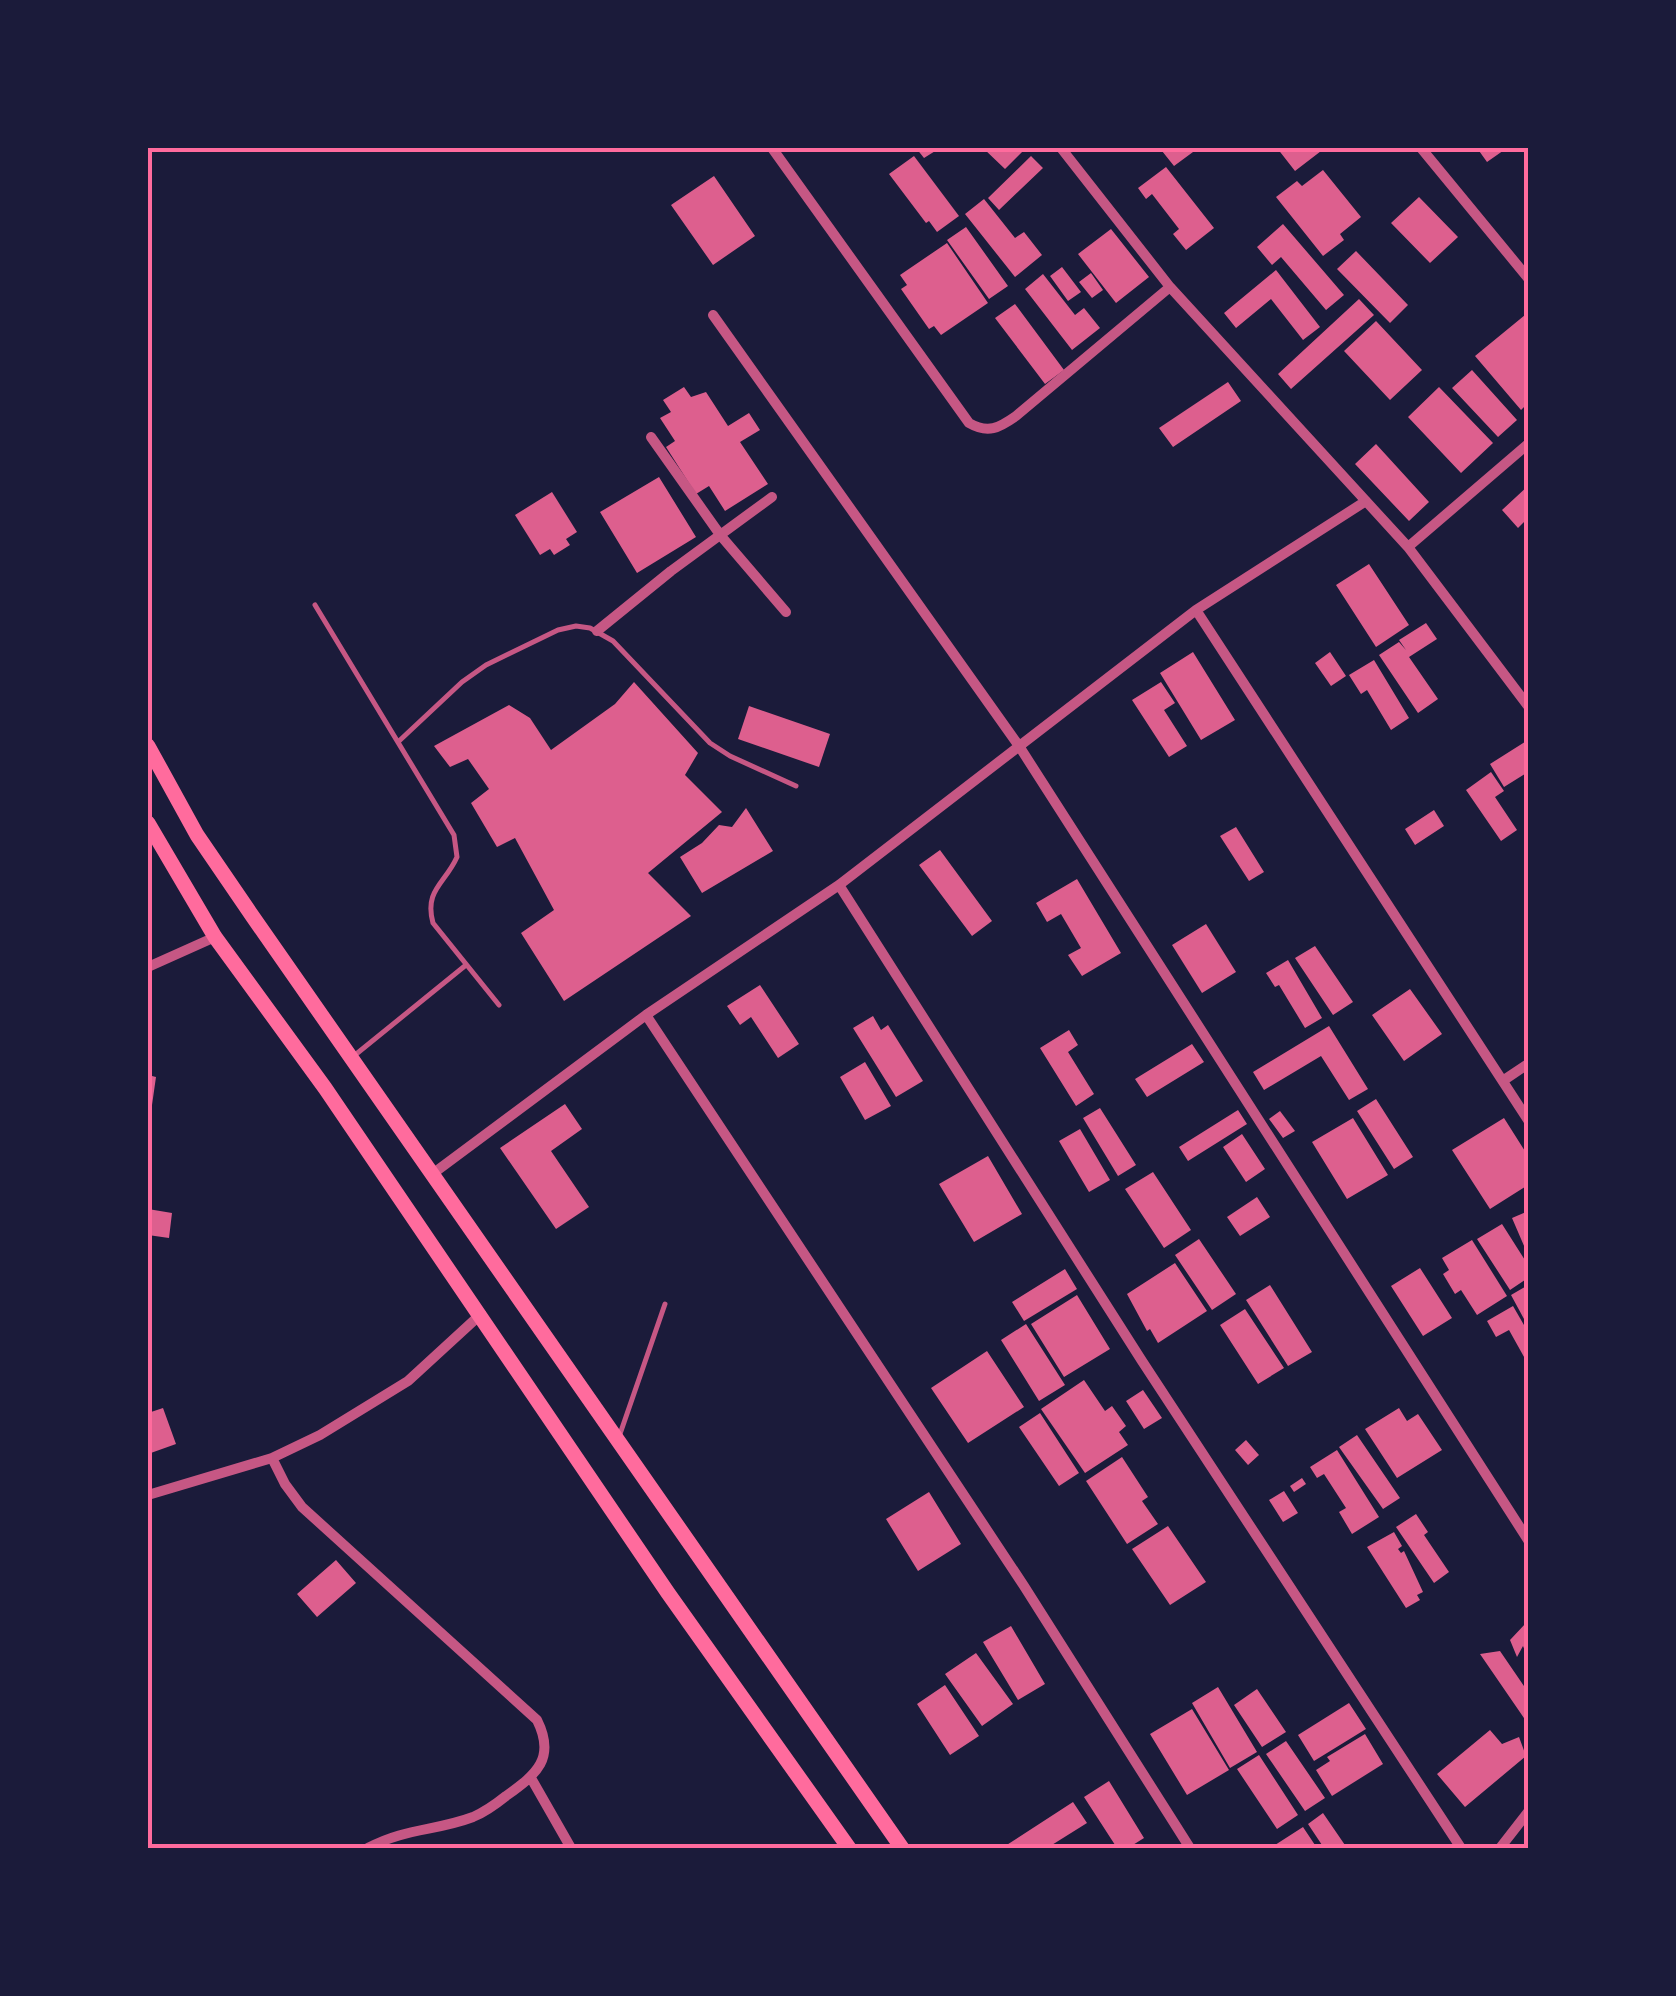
<svg xmlns="http://www.w3.org/2000/svg" width="1676" height="1996" font-family="Figtree,sans-serif">
<style>
.building{fill:#dd5f8e}
.lines{fill:none;stroke-linecap:round;stroke-linejoin:round}
.service{stroke:#c65784;stroke-width:5}
.minor{stroke:#c65784;stroke-width:10}
.secondary{stroke:#ff6b9d;stroke-width:15}
.neatline{fill:none;stroke:#ff6b9d;stroke-width:4}
</style>
<rect width="100%" height="100%" fill="#1b1b3a"/>
<path class="building" d="M916,148H940L924,158Z
M983,148H1026L1005,169Z
M1166,148H1190L1193,152L1174,166L1162,151Z
M1277,148H1325L1295,171Z
M1477,148H1507L1487,162Z
M914,156L959,216L937,232L929,221L926,223L889,174Z
M1031,156L1043,168L999,210L988,198Z
M1166,167L1214,228L1186,250L1173,234L1179,229L1152,194L1146,199L1138,188Z
M1323,170L1361,217L1340,234L1344,240L1323,256L1276,197L1297,181L1302,186Z
M714,176L755,236L713,265L671,205Z
M1419,197L1458,237L1430,263L1391,223Z
M984,199L1015,238L1024,232L1042,255L1015,277L965,214Z
M1283,224L1344,295L1326,310L1281,257L1272,265L1257,247Z
M966,227L1008,286L989,299L947,240Z
M1111,229L1149,277L1116,303L1078,254Z
M947,243L988,303L941,335L934,326L929,329L901,289L907,285L900,275Z
M1356,251L1408,305L1390,323L1337,269Z
M1062,267L1081,292L1068,301L1050,276Z
M1276,270L1320,327L1303,340L1271,299L1236,328L1224,313Z
M1091,273L1103,290L1092,298L1079,282Z
M1043,274L1075,315L1084,308L1100,328L1072,350L1025,289Z
M1359,299L1374,315L1291,389L1278,374Z
M1015,304L1064,370L1045,384L995,318Z
M1525,315L1528,319V403L1521,410L1475,356Z
M1376,321L1422,370L1390,400L1344,351Z
M1472,370L1517,420L1498,437L1452,388Z
M1228,382L1241,401L1173,447L1159,428Z
M684,387L691,397L706,392L728,426L749,413L760,430L740,442L768,484L725,511L709,486L696,494L666,447L675,441L660,418L671,412L663,400Z
M1439,387L1493,443L1461,473L1408,417Z
M1376,444L1429,502L1409,521L1355,464Z
M659,477L696,537L637,573L600,512Z
M1528,486V523L1526,520L1518,528L1502,510Z
M552,492L577,532L566,539L570,545L554,555L550,549L540,555L515,515Z
M1369,564L1409,625L1376,647L1336,585Z
M1426,623L1437,639L1409,657L1438,699L1418,713L1379,655L1399,642L1406,650L1399,640Z
M1193,652L1235,720L1201,740L1160,673Z
M1330,652L1346,676L1331,686L1315,663Z
M1374,660L1409,718L1391,730L1367,690L1361,694L1349,675Z
M634,682L698,753L685,775L722,812L648,873L691,916L564,1001L521,933L554,910L515,838L497,847L471,803L489,789L468,759L450,767L434,746L509,705L530,718L551,750L615,704Z
M1161,682L1175,703L1164,710L1187,746L1169,757L1132,700Z
M749,706L830,734L819,767L738,739Z
M1528,740V772L1504,787L1490,764Z
M1491,772L1504,791L1495,797L1517,830L1501,841L1466,790Z
M746,808L773,851L702,893L680,857L702,843L719,825L732,827Z
M1434,810L1444,826L1415,845L1405,829Z
M1236,827L1264,872L1249,881L1220,836Z
M940,850L992,921L972,936L919,865Z
M1077,879L1121,953L1082,976L1068,955L1081,948L1061,914L1047,922L1036,903Z
M1206,924L1236,972L1202,993L1172,945Z
M1315,946L1353,1002L1333,1015L1295,958Z
M1288,960L1322,1018L1305,1028L1279,985L1275,987L1266,973Z
M760,985L799,1044L778,1058L751,1017L740,1025L727,1006Z
M1410,989L1442,1034L1404,1061L1372,1015Z
M873,1016L881,1030L888,1025L923,1081L896,1097L853,1028Z
M1329,1026L1368,1089L1349,1100L1321,1056L1264,1090L1253,1072Z
M1069,1030L1078,1045L1068,1052L1094,1094L1076,1106L1040,1048Z
M1192,1044L1204,1062L1147,1097L1135,1079Z
M865,1062L891,1106L865,1120L840,1077Z
M148,1075L156,1077L152,1105L148,1104Z
M1376,1099L1413,1157L1394,1169L1357,1111Z
M565,1104L582,1129L551,1151L589,1207L556,1229L500,1148Z
M1100,1108L1136,1165L1118,1176L1083,1118Z
M1238,1110L1247,1124L1188,1161L1179,1147Z
M1280,1111L1295,1131L1283,1138L1269,1119Z
M1353,1118L1388,1175L1347,1199L1312,1142Z
M1504,1118L1528,1156V1185L1490,1209L1452,1150Z
M1080,1129L1110,1180L1089,1192L1059,1141Z
M1242,1134L1265,1169L1246,1182L1223,1147Z
M988,1156L1022,1214L974,1242L939,1184Z
M1153,1172L1191,1230L1164,1248L1125,1189Z
M1257,1197L1270,1217L1240,1236L1227,1217Z
M148,1209L172,1213L169,1238L148,1235Z
M1528,1211V1255L1512,1218Z
M1502,1224L1528,1265V1278L1510,1290L1477,1239Z
M1199,1239L1236,1294L1212,1310L1175,1255Z
M1472,1240L1507,1296L1477,1315L1461,1290L1455,1294L1443,1274L1449,1270L1442,1258Z
M1175,1263L1207,1311L1158,1343L1150,1329L1147,1331L1127,1294Z
M1420,1268L1452,1318L1423,1336L1391,1286Z
M1065,1269L1077,1289L1024,1321L1012,1302Z
M1270,1285L1312,1352L1288,1366L1246,1300Z
M1528,1285V1316L1524,1319L1511,1295Z
M1077,1295L1110,1349L1064,1377L1031,1324Z
M1513,1306L1528,1332V1364L1509,1330L1496,1337L1487,1321Z
M1245,1309L1284,1368L1258,1384L1220,1325Z
M1026,1324L1065,1385L1039,1401L1001,1340Z
M987,1351L1024,1407L968,1443L931,1388Z
M1084,1380L1105,1411L1112,1406L1126,1426L1119,1432L1128,1445L1085,1473L1041,1409Z
M1143,1390L1162,1418L1144,1429L1126,1401Z
M163,1408L176,1444L148,1454V1413Z
M1399,1408L1407,1421L1418,1414L1442,1450L1397,1478L1365,1429Z
M1040,1413L1079,1473L1059,1486L1019,1427Z
M1357,1435L1400,1498L1383,1509L1339,1447Z
M1246,1440L1259,1455L1248,1465L1235,1450Z
M1337,1450L1379,1517L1352,1534L1339,1512L1346,1508L1324,1474L1317,1478L1310,1467Z
M1122,1457L1148,1497L1142,1501L1158,1524L1127,1544L1086,1481Z
M1302,1478L1306,1484L1294,1492L1290,1486Z
M1284,1491L1298,1513L1283,1522L1269,1500Z
M929,1492L961,1544L918,1571L886,1519Z
M1416,1514L1428,1532L1424,1535L1449,1572L1434,1583L1396,1527Z
M1168,1526L1206,1582L1170,1605L1132,1549Z
M1394,1532L1402,1546L1398,1549L1401,1553L1404,1551L1423,1592L1417,1595L1420,1600L1406,1608L1367,1547Z
M336,1560L356,1583L317,1617L297,1594Z
M1528,1621V1658L1523,1646L1517,1657L1510,1640Z
M1011,1626L1045,1684L1018,1700L983,1642Z
M1500,1651L1528,1692V1719L1526,1721L1480,1654Z
M976,1653L1013,1704L982,1726L945,1674Z
M945,1685L979,1736L950,1755L917,1704Z
M1218,1687L1257,1752L1230,1768L1192,1703Z
M1257,1689L1286,1732L1262,1747L1234,1705Z
M1349,1703L1366,1729L1314,1761L1298,1735Z
M1192,1709L1229,1770L1187,1795L1150,1734Z
M1490,1730L1502,1744L1519,1737L1526,1756L1465,1807L1437,1774Z
M1365,1734L1383,1764L1332,1796L1316,1770L1330,1761L1327,1757Z
M1286,1741L1325,1798L1305,1811L1266,1754Z
M1259,1755L1298,1815L1277,1829L1237,1769Z
M1109,1781L1144,1838L1128,1848H1117L1084,1797Z
M1073,1802L1087,1823L1047,1848H1002Z
M1323,1813L1347,1848H1324L1308,1824Z
M1303,1827L1317,1848H1277L1275,1845Z"/>
<g class="lines">
<path class="service" d="M315,605L454,835L457,857C445,884 424,890 433,923L499,1005
M398,742L462,682L486,665L558,630L576,626L590,628L613,641L710,743L730,756L796,786
M355,1055L466,965
M620,1434L665,1304"/>
<path class="minor" d="M772,148L969,423C988,434 999,428 1016,416L1170,287
M1061,148L1170,287L1408,547L1528,706
M1421,148L1528,278
M713,315L1019,746L1528,1540
M651,437L721,536L786,612
M1408,547L1528,444
M1196,610L1528,1120
M597,631L671,571L772,497
M839,885L1142,1361L1461,1848
M148,967L215,937
M646,1015L1024,1586L1190,1848
M1504,1080L1528,1064
M431,1175L646,1015L839,885L1196,610L1366,501
M272,1458L285,1484L302,1507L537,1720C556,1758 537,1774 506,1796C496,1804 485,1812 473,1817C436,1831 405,1828 368,1848
M148,1495L272,1458L320,1435L408,1381L481,1314
M531,1778L571,1848
M1500,1848L1528,1812"/>
<path class="secondary" d="M148,746L197,835L253,917L902,1848
M148,823L215,937L325,1088L668,1593L849,1848"/>
</g>
<rect width="1676" height="1996" fill="none" stroke="#1b1b3a" stroke-width="300"/>
<rect x="150" y="150" width="1376" height="1696" class="neatline"/>
</svg>
